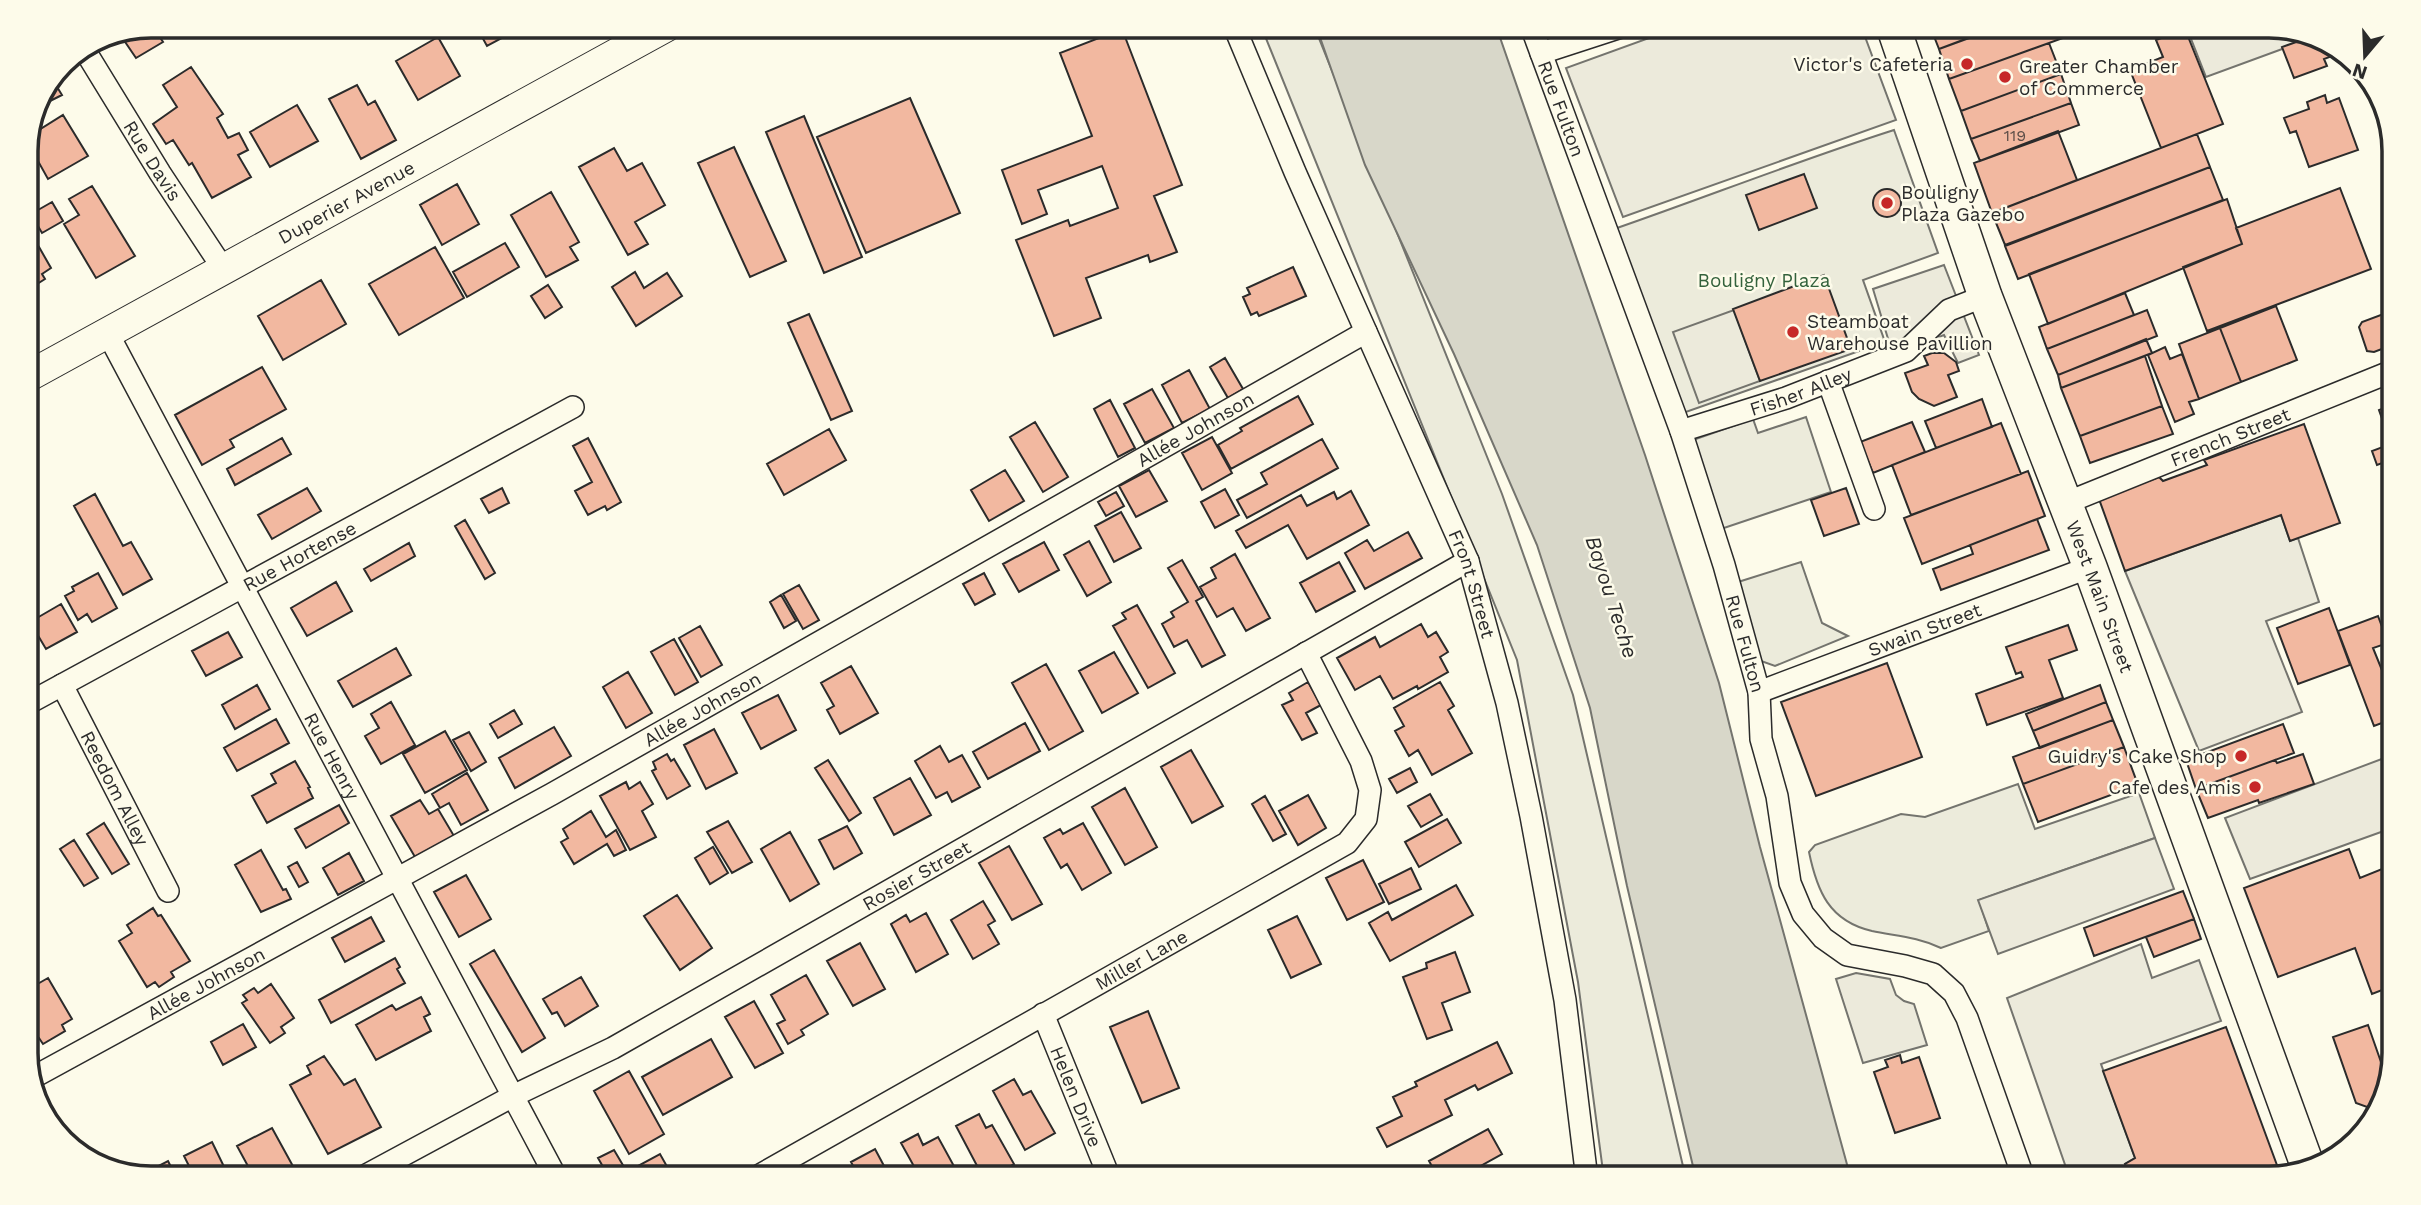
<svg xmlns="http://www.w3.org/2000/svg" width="2421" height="1205" font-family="'Work Sans',sans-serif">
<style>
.green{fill:#ecebdb;stroke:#74746e;stroke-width:2}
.parking{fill:#eceadb;stroke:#74746e;stroke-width:2}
.water{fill:#d8d7c9;stroke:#74746e;stroke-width:2}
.building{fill:#f2b8a0;stroke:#2b2b2b;stroke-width:2}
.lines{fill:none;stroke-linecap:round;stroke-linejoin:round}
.minor-casing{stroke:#2b2b2b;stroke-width:24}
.secondary-casing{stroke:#2b2b2b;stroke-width:32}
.primary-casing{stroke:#2b2b2b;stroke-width:36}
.minor{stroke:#fdfbea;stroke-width:21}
.secondary{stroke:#fdfbea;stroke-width:30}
.primary{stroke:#fdfbea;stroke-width:33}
.poi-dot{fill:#c62828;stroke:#fdfbea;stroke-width:2.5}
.labels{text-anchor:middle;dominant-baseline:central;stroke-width:5;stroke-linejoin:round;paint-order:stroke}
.number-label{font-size:16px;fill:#5d4e48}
.poi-label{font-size:19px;fill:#2b2b2b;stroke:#fdfbea;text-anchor:end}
.street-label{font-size:19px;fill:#2b2b2b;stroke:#fdfbea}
.park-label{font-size:19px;fill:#34623c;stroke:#fdfbea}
.water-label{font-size:21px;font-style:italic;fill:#2b2b2b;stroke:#fdfbea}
.rim{fill:none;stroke:#2b2b2b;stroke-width:3.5}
</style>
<rect width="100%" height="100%" fill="#fdfbea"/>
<path class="green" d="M1261,26H1314L1502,494L1573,695L1686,1179H1604L1578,982L1517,660Z
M1894,130L1938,253L1863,280L1885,342L1683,413L1617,228C1709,196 1800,160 1894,130Z
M1806,417L1831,492L1721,529L1690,441L1753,419L1758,433Z
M1801,562L1822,623L1848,636L1775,666L1761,661L1735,583Z
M2018,784L2035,829L2139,793L2155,838L1979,900L1989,931L1941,948C1918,937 1896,936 1872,931C1829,921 1817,891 1809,852L1815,845L1901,814L1925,817Z"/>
<path class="parking" d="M1682,26H1861L1896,120L1623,217L1566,68Z
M2186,26H2270L2315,37L2206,77Z
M1944,265L1979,355L1958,363L1944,335L1920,344L1912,352L1889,342L1873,289Z
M1734,310L1760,381L1699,403L1673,332Z
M2281,515L2290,541L2298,538L2319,602L2266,621L2302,712L2199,751L2125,571Z
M2395,754V827L2250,879L2225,818Z
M2155,838L2174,889L1998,954L1978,900Z
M2141,944L2152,978L2199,960L2221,1021L2101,1064L2135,1158L2125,1164L2131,1179H2070L2007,998Z
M1856,973L1890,979L1896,995L1904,1001L1914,1004L1927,1045L1863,1063L1836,979Z"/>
<path class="water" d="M1316,26H1496L1645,455L1719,683L1760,847L1851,1179H1696L1627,886L1590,708L1537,545L1454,354L1365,165Z"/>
<path class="building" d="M153,26L163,42L136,58L119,33Z
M476,26H524L487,46Z
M1930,26H2000L1939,49Z
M2002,26H2075L2077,33L1949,79L1939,49Z
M1122,29L1182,185L1154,196L1177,252L1150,262L1148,255L1086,278L1101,318L1054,336L1016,240L1068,220L1070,226L1118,208L1102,166L1038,190L1047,214L1022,224L1002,170L1092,136L1060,53Z
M2185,29L2223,124L2161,148L2130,70L2163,57L2156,40Z
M2313,36L2325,39L2340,53L2324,59L2327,66L2294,78L2282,47Z
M438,37L460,76L418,100L396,61Z
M2049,43L2061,74L1961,111L1949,79Z
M191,67L223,114L217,118L228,138L239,133L248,150L238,155L251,177L212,198L192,163L189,165L173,140L166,144L153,124L177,107L163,85Z
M2061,74L2071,103L1971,139L1961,111Z
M54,82L62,95L44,104Z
M357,85L368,105L375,101L396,140L361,159L329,99Z
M2325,95L2327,103L2339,98L2358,150L2309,167L2296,131L2290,133L2284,118L2309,109L2307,102Z
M910,98L960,213L866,253L817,137Z
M2071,103L2079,125L1980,161L1971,139Z
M297,105L318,141L270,167L250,132Z
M63,115L88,156L48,179L33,152L26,156V144L31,135Z
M804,116L862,257L824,273L766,132Z
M2058,131L2077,180L1992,213L1974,163Z
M2197,134L2210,167L2005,245L1992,213Z
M734,147L786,261L750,277L698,163Z
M614,148L627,171L642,163L665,205L635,222L648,244L628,255L579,167Z
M2210,167L2223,200L2018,279L2005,246Z
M1804,174L1817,208L1759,230L1746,195Z
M457,184L479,224L442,245L420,205Z
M92,186L135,256L96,278L64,224L79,215L69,199Z
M2340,188L2371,269L2207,331L2183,267L2242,244L2236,228Z
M1873 203a14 14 0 1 1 28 0a14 14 0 1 1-28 0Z
M551,192L579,242L570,247L578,260L546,277L511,215Z
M2227,199L2242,244L2048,324L2029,274Z
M52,202L63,221L42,233L31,214Z
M27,235L33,245L27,249L30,253L39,247L51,268L42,274L45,279L29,289L27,285Z
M505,243L519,267L467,297L453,272Z
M435,247L464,298L399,335L369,284Z
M1293,267L1306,296L1259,316L1257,312L1251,315L1243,297L1250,294L1247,288Z
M635,272L644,288L667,273L682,296L636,326L612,287Z
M1824,275L1851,349L1760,381L1733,309Z
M321,280L346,324L283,360L258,316Z
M548,285L562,307L545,318L531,296Z
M2395,292V344L2374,352L2367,351L2359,327L2362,322L2389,312Z
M2125,293L2134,315L2047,349L2039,327Z
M2276,306L2297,360L2241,382L2220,328Z
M2147,310L2157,336L2058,375L2047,349Z
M809,314L852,411L831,420L788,323Z
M2220,328L2241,382L2199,399L2179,344Z
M2146,339L2152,353L2061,388L2058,375Z
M2165,347L2170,359L2182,354L2199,399L2189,402L2194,414L2175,422L2148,355Z
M1932,353H1944L1956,362L1959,371L1948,375L1957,397L1934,406L1919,399L1912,392L1905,373L1928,365L1924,356Z
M2145,356L2162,406L2080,436L2061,388Z
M1225,358L1243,389L1228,398L1210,367Z
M262,367L286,409L230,440L234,447L202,465L175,415Z
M1189,370L1210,409L1182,423L1162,385Z
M1152,389L1174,428L1145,443L1124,404Z
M1298,396L1313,424L1231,469L1218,445L1242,431L1240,428Z
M1982,399L1992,427L1936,448L1925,421Z
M1110,400L1135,448L1118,457L1094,409Z
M2395,404V464L2393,459L2377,465L2372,451L2391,444L2379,410Z
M2162,406L2173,434L2090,463L2080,436Z
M1035,422L1068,477L1043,492L1010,437Z
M1912,422L1925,452L1873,473L1860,442Z
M2001,423L2021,474L1911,515L1892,465Z
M2304,424L2340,523L2290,541L2281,515L2125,571L2099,499L2159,477L2163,481L2207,465L2204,460Z
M829,429L846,460L784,495L767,464Z
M1212,437L1232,473L1202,490L1182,453Z
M282,438L291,454L235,485L227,469Z
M588,438L621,502L607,510L605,506L588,515L575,491L592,482L573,446Z
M1322,439L1338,468L1247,518L1237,500L1267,484L1261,473Z
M1005,470L1024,501L989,521L971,490Z
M1149,470L1167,501L1136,517L1119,486Z
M2028,471L2045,516L1922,564L1904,518Z
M307,488L321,511L272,539L258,515Z
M502,488L509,503L489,513L481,499Z
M1846,488L1859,524L1824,536L1811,500Z
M1225,489L1239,515L1215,528L1201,502Z
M1351,491L1369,525L1307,559L1288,525L1246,548L1236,531L1301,495L1307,506L1334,492L1337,499Z
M1116,492L1124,506L1106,516L1098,502Z
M95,494L123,546L131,542L152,579L123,595L74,506Z
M1121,512L1141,548L1114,562L1095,526Z
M2037,519L2049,550L1941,590L1933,569L1973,554L1970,545Z
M465,520L495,573L485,579L455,526Z
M1408,532L1422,558L1365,589L1345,553L1367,540L1374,551Z
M1089,541L1111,582L1087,596L1064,555Z
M1044,542L1059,570L1019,592L1003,564Z
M409,543L415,556L371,581L364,569Z
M1235,554L1270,618L1246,631L1233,608L1217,617L1200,587L1216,578L1211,568Z
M1182,560L1203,597L1196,601L1225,655L1202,667L1187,640L1174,647L1162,624L1174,617L1171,612L1188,602L1168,568Z
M1339,562L1355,591L1316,612L1300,583Z
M98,573L117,608L92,622L87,614L78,620L65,596L74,591L72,587Z
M984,573L995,594L975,605L963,584Z
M336,582L352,611L307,636L291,608Z
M799,585L819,620L803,629L783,594Z
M781,595L796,621L784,628L770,602Z
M61,604L77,632L46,649L30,622Z
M1137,605L1175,673L1148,688L1113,626L1126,619L1122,613Z
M2329,608L2350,665L2298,684L2277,628Z
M2378,616L2388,643L2373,648L2390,690L2395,688V718L2374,726L2338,631Z
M1421,624L1428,637L1436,632L1448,652L1440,657L1448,672L1418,689L1417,686L1393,699L1380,676L1355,690L1337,658L1375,637L1380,647Z
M2068,625L2077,650L2049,660L2063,698L1987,725L1976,694L2023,677L2021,672L2016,674L2006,647Z
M700,626L722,665L701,677L679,638Z
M228,632L242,657L206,676L192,651Z
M674,639L698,682L675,695L651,652Z
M396,648L411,675L353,707L338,681Z
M1114,652L1138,693L1102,713L1079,671Z
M1887,663L1922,757L1816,796L1781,702Z
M1046,664L1083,731L1049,750L1012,683Z
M851,666L878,713L840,734L827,710L834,706L821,683Z
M628,672L652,713L626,728L603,687Z
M1308,682L1321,705L1306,713L1317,733L1302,740L1282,705L1293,700L1289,693Z
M1440,682L1454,706L1448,710L1472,753L1432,775L1418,750L1409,756L1395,731L1404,726L1394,708Z
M257,685L270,709L235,729L222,705Z
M2100,685L2106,702L2033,731L2026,714Z
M778,695L796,730L761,749L742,713Z
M391,702L415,745L381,764L365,736L379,728L371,714Z
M2106,702L2113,720L2040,748L2033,731Z
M514,710L522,724L498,738L490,724Z
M276,719L289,743L237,771L224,748Z
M2113,720L2124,747L2023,784L2013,757Z
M1025,723L1040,751L988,779L973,752Z
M2283,724L2294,753L2196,789L2186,760Z
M554,727L571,756L515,788L499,758Z
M714,729L737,773L706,789L684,745Z
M445,731L467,770L425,793L403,754Z
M469,732L486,762L471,771L453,740Z
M940,746L949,762L962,755L980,787L952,802L947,792L936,798L915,761Z
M2124,747L2138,785L2038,822L2023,784Z
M1191,750L1223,806L1192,823L1161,767Z
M667,754L671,761L674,759L690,786L667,799L652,771L656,769L653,762Z
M2303,754L2314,784L2259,803L2258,800L2208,818L2196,789L2275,760L2277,763Z
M828,760L861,813L849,821L815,768Z
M295,761L310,787L308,788L313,798L267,823L252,796L276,783L271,774Z
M1410,768L1417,782L1397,793L1389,779Z
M467,773L488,810L461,825L449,803L440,808L432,794Z
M910,778L931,815L894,835L874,798Z
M626,782L629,789L640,782L653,804L642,811L656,837L630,850L600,796Z
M1125,788L1157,847L1125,865L1092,807Z
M1430,794L1442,815L1421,827L1408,806Z
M1308,795L1326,828L1298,845L1279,811Z
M1265,796L1286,834L1273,841L1252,804Z
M420,800L429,814L438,809L454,836L415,857L391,816Z
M339,805L349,823L306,848L295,829Z
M591,811L606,837L616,830L626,850L614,856L607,844L574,864L561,842L568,838L563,829Z
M1447,819L1461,843L1419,867L1405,842Z
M728,821L752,862L732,873L707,832Z
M104,823L129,864L112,874L87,834Z
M1083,823L1111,873L1082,890L1067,864L1061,868L1044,838L1060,829L1063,834Z
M847,826L862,853L834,869L819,840Z
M790,832L819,884L790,901L761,849Z
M74,840L98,878L84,886L60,849Z
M1009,846L1042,904L1012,920L979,863Z
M713,847L728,873L710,884L695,858Z
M2349,849L2360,878L2387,867L2395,887V933L2391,934L2395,943V985L2372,994L2355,948L2278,977L2244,888Z
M261,850L283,890L286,889L291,899L261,912L235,865Z
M349,853L364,881L338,895L323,868Z
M1363,860L1384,902L1347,920L1326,878Z
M297,862L308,882L299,887L288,867Z
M1411,868L1421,889L1389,904L1379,884Z
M466,875L491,919L459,937L434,892Z
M1456,885L1473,915L1390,961L1369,923L1388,912L1392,920Z
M2183,891L2194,919L2094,956L2084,928Z
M677,895L712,948L680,970L644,916Z
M983,901L995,921L988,925L999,944L973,959L951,920Z
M153,908L158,916L161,915L190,961L171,972L174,977L159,987L155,982L147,987L119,941L132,933L127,925Z
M926,913L948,954L916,972L891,924L906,915L910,922Z
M1297,916L1321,964L1291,978L1268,930Z
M371,917L384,941L345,962L332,938Z
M2194,919L2201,939L2154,957L2146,937Z
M860,943L885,989L853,1006L827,961Z
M494,950L545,1038L522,1052L470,964Z
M1455,952L1470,992L1442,1003L1452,1030L1427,1039L1403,977L1427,968L1426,963Z
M395,958L400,967L397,969L405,983L331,1023L319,1000Z
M806,975L828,1014L801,1030L804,1035L788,1044L777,1024L785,1020L771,995Z
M581,977L598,1006L565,1026L557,1012L552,1014L543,999Z
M48,978L72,1019L62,1025L65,1031L43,1044L39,1038L27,1045V990Z
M271,984L294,1018L281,1027L285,1033L270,1043L242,1003L247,1000L243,995L254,988L258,993Z
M421,997L430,1014L424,1017L431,1031L376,1060L356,1025L392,1005L396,1010Z
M754,1001L783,1053L755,1068L725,1017Z
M1148,1011L1179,1088L1142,1103L1110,1027Z
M243,1024L256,1047L223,1065L211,1042Z
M2368,1025L2388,1082L2384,1101L2367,1107L2356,1103L2333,1037Z
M2226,1027L2281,1176L2270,1179H2131L2125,1164L2135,1158L2103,1071Z
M711,1039L732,1077L663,1115L642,1077Z
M1497,1042L1512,1073L1478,1090L1475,1085L1445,1100L1452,1115L1387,1147L1377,1128L1402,1116L1393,1097L1417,1086L1415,1082Z
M1900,1055L1902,1063L1919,1057L1940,1118L1895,1133L1874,1072L1888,1067L1885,1060Z
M324,1056L344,1085L355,1079L381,1127L328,1154L290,1085L311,1074L307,1066Z
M629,1071L664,1134L629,1154L594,1091Z
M1014,1079L1023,1095L1031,1091L1055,1133L1025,1150L993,1091Z
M979,1114L986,1128L992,1125L1014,1164L987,1179H984L956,1126Z
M272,1128L300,1179H255L237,1146Z
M1488,1129L1502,1154L1457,1179H1439L1429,1161Z
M918,1134L923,1145L938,1137L961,1179H921L901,1143Z
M212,1142L230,1179H187L185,1175L192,1172L184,1156Z
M875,1149L891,1179H860L851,1162Z
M614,1150L627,1172L660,1154L674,1179H610L598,1158Z
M168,1161L177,1179H151L139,1176Z"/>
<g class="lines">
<g class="minor-casing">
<g id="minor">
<path id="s1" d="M1234,26L1295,172L1468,561L1507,703L1531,816L1565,1000L1587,1179"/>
<path id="s2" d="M1531,26L1681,431L1724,565L1759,692L1761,739L1777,796L1790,883L1803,914L1823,938L1847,955L1905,966L1933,974L1954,993L1967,1018L2024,1179"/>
<path id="s3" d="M84,49L160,173L224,270"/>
<path d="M1541,53L1624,26"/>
<path id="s4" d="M107,332L557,1179"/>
<path d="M1828,381L1874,509"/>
<path id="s5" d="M1681,431L1786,398L1906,351L1949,310L1985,296"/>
<path id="s6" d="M2066,503L2395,370"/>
<path id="s7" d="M62,685L168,891"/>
<path id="s8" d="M1759,692L2090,567"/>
<path id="s9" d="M27,704L573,407"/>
<path id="s10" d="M1043,1014L1110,1179"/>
<path id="s11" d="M32,1078L552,794L1366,332"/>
<path id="s12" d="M359,1179L513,1096L613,1048L1468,561"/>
<path id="s13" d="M753,1179L1347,843L1366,819L1370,790L1361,761L1306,653"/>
</g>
</g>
<g class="secondary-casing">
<g id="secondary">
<path id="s14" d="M27,377L667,26"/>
</g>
</g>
<g class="primary-casing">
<g id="primary">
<path id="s15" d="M1893,26L1985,296L2090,567L2308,1167"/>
</g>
</g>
<use href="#minor" class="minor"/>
<use href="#secondary" class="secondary"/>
<use href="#primary" class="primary"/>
</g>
<g class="poi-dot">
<circle cx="1967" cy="64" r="7"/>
<circle cx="2005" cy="77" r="7"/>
<circle cx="1887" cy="203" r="7"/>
<circle cx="1793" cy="332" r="7"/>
<circle cx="2241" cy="756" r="7"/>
<circle cx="2255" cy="787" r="7"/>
</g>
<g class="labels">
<g class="number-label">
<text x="2015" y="135">119</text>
</g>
<g class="poi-label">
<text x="1953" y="64">Victor's Cafeteria</text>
<text x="2019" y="66" text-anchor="start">Greater Chamber<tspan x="2019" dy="22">of Commerce</tspan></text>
<text x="1901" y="192" text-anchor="start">Bouligny<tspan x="1901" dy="22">Plaza Gazebo</tspan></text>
<text x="1807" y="321" text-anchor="start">Steamboat<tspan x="1807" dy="22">Warehouse Pavillion</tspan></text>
<text x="2227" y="756">Guidry's Cake Shop</text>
<text x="2241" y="787">Cafe des Amis</text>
</g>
<g class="street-label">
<text stroke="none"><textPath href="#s2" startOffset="88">Rue Fulton</textPath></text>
<text stroke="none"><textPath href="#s3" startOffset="131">Rue Davis</textPath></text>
<text stroke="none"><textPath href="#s14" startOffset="364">Duperier Avenue</textPath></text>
<text stroke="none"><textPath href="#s5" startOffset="126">Fisher Alley</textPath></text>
<text stroke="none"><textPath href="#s11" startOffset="1332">Allée Johnson</textPath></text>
<text stroke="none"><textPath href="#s6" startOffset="177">French Street</textPath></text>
<text stroke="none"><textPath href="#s9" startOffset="310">Rue Hortense</textPath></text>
<text stroke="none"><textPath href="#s1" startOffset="607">Front Street</textPath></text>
<text stroke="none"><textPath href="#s15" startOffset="607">West Main Street</textPath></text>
<text stroke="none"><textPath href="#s8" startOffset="177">Swain Street</textPath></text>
<text stroke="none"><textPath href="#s2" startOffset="654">Rue Fulton</textPath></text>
<text stroke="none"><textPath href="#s11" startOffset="765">Allée Johnson</textPath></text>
<text stroke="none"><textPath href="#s4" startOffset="480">Rue Henry</textPath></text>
<text stroke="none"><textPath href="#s7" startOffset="116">Reedom Alley</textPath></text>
<text stroke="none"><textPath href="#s12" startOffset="635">Rosier Street</textPath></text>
<text stroke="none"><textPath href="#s13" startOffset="446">Miller Lane</textPath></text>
<text stroke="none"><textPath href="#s11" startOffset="198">Allée Johnson</textPath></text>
<text stroke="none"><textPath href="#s10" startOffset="89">Helen Drive</textPath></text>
</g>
<g class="park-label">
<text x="1764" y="280">Bouligny Plaza</text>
</g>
<g class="water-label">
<text transform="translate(1612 597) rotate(72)">Bayou Teche</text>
</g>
</g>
<path d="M0 0H2421V1205H0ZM151 38H2269A113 113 0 0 1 2382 151V1053A113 113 0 0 1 2269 1166H151A113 113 0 0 1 38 1053V151A113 113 0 0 1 151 38Z" fill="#fdfbea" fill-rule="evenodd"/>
<path class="rim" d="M151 38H2269A113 113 0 0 1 2382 151V1053A113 113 0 0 1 2269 1166H151A113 113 0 0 1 38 1053V151A113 113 0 0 1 151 38Z"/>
<g transform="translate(2365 56) rotate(199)" stroke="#fdfbea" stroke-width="5" paint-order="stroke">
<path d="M0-5L12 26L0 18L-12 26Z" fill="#2b2b2b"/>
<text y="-10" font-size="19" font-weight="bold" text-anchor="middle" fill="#2b2b2b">N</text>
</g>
</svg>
